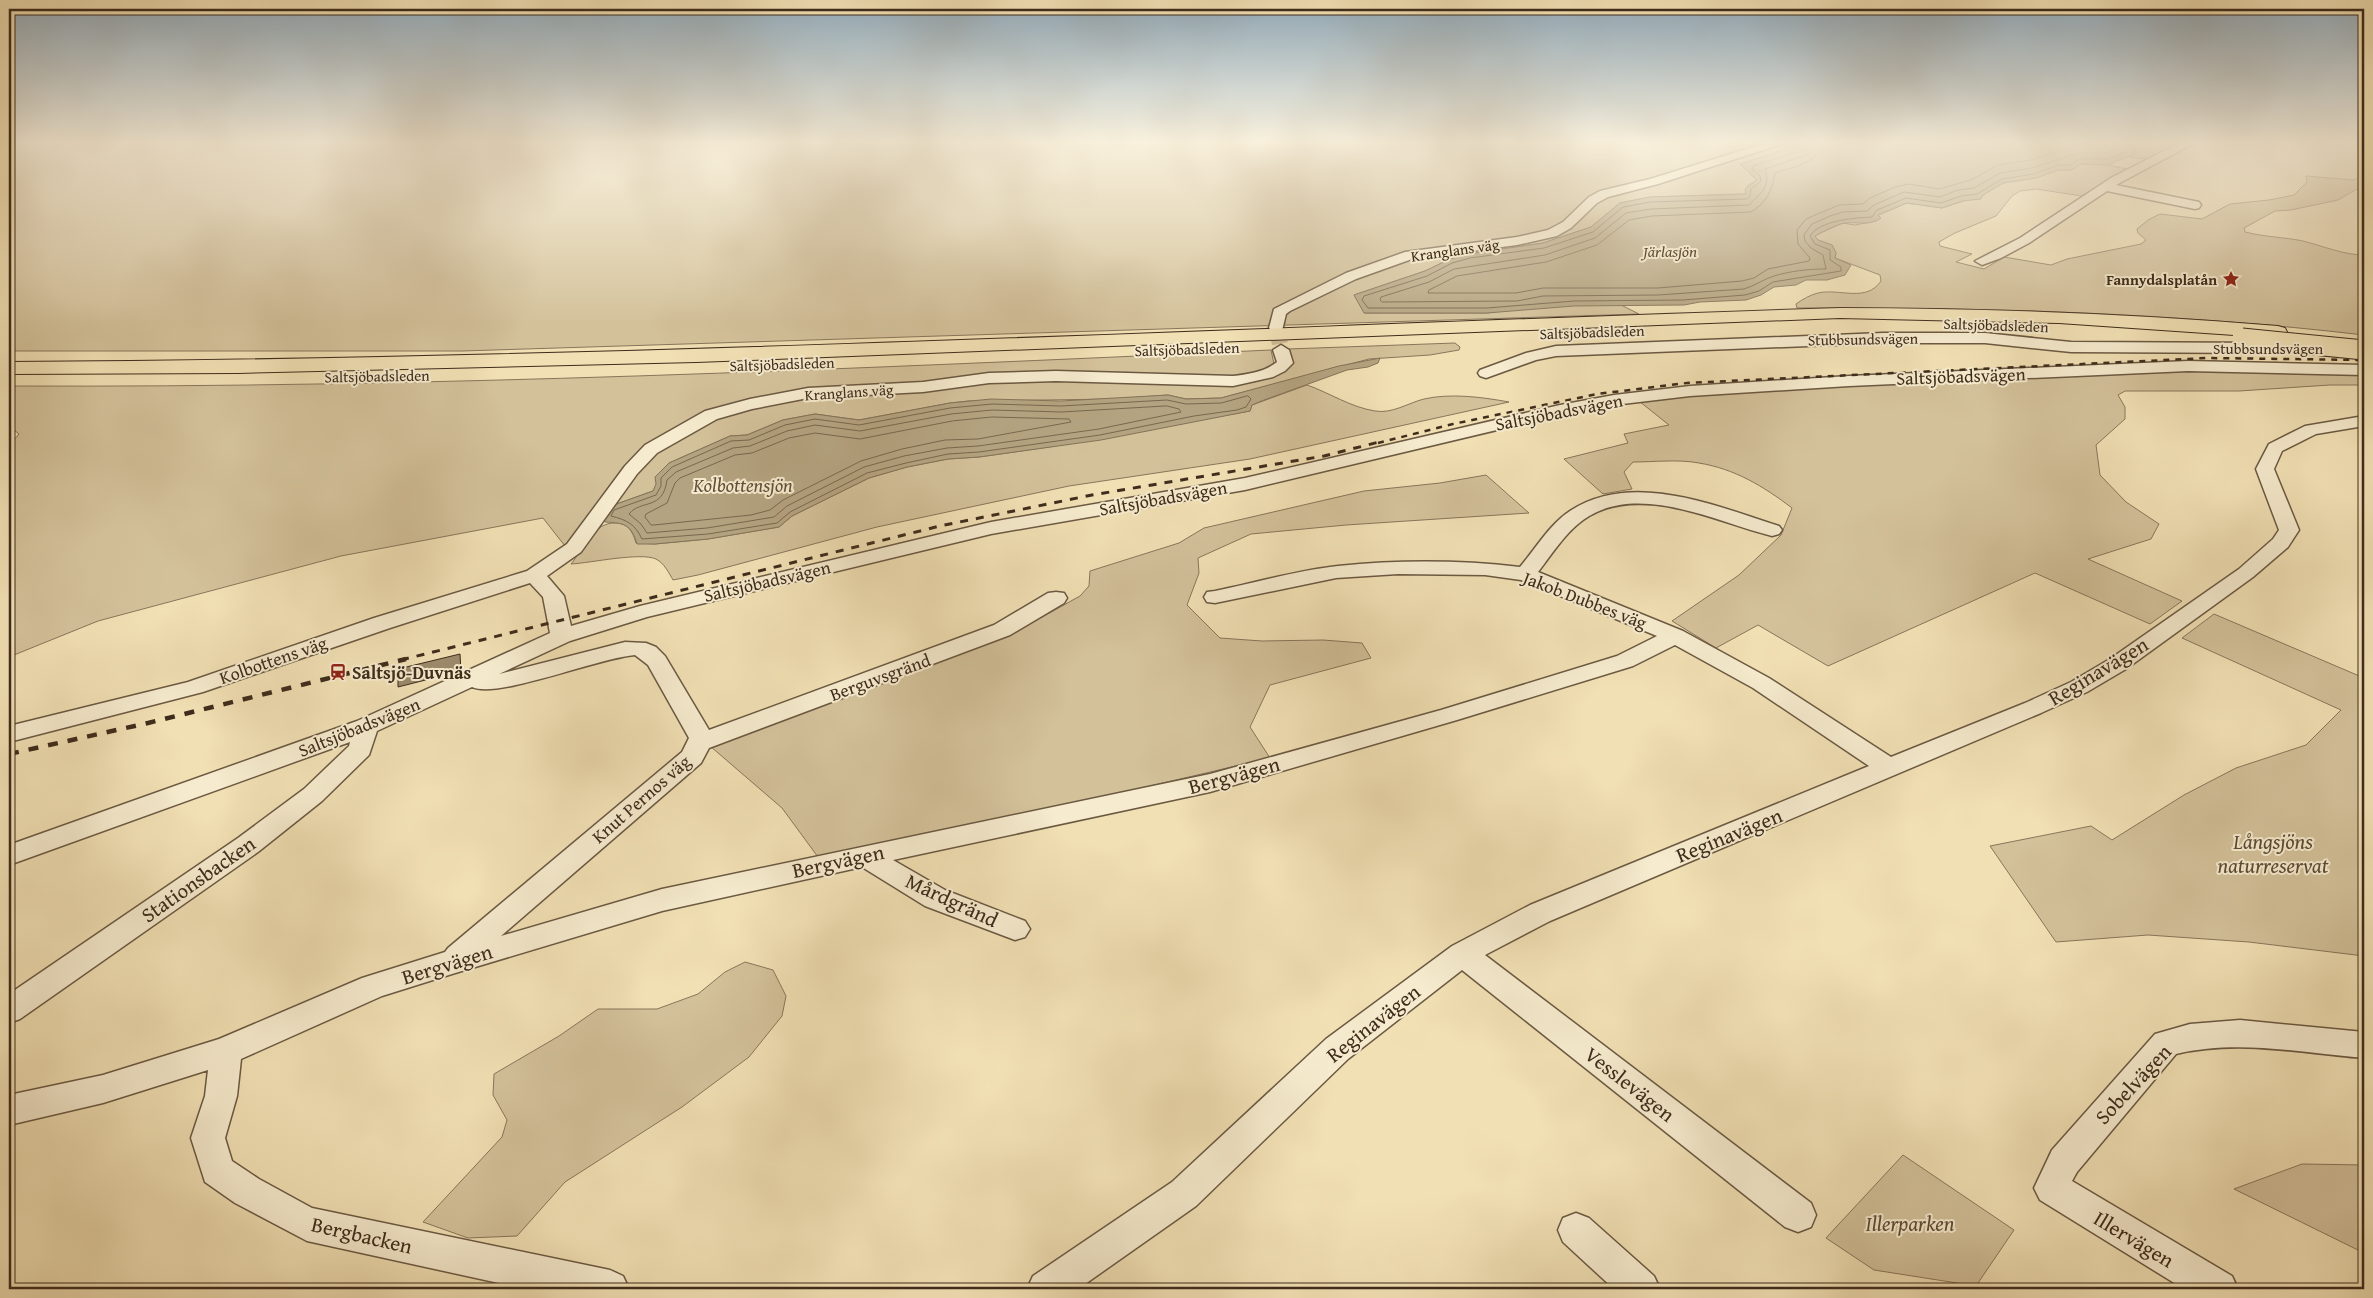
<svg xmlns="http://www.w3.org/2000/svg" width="2373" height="1298" font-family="'Gentium Book Plus',serif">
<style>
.green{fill:#d3c19a;stroke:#88765b}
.water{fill:#b4a380;stroke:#857358}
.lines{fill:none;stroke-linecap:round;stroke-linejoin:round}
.shore{stroke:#79684e;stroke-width:1}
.building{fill:#9b8a6b;stroke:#3e2c1c}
.minor-tunnel{stroke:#cdbc96;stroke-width:16;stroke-dasharray:16 8;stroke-linecap:butt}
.minor-casing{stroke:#6b5942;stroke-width:3}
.highway-casing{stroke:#3e2c1c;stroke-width:2}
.minor{fill:#f6ebce;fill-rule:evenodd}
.highway{fill:#f1e0b4;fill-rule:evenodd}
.rail-far2{stroke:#3e2c1c;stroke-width:2.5;stroke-dasharray:6 6;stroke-linecap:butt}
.rail-far1{stroke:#3e2c1c;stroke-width:3;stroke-dasharray:8 8;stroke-linecap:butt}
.rail{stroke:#3e2c1c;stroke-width:4.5;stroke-dasharray:10 10;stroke-linecap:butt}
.highway-bridge-casing{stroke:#3e2c1c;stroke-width:21;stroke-linecap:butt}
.highway-bridge{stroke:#f1e0b4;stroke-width:19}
.labels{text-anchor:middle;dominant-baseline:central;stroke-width:4;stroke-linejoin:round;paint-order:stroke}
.far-street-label{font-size:15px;fill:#3e2c1c;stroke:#f6ebce}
.far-poi-label{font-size:15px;font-weight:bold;fill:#3e2c1c;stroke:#f6ebce;text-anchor:end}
.far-water-label{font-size:16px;font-style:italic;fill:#61503a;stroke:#f6ebce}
.street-label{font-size:18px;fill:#3e2c1c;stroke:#f6ebce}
.poi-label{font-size:18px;font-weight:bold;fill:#3e2c1c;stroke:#f6ebce;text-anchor:start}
.water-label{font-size:19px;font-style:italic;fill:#61503a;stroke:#f6ebce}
.near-street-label{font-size:21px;fill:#3e2c1c;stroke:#f6ebce}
.near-park-label{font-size:21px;font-style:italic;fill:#5c4a35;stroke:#f6ebce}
</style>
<rect width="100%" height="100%" fill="#f1e0b4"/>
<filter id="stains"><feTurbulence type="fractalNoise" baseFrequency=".004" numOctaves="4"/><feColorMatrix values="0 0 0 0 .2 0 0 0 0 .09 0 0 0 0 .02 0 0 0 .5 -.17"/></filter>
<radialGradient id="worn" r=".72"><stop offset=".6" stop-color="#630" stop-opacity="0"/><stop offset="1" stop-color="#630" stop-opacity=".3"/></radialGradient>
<path class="green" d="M9,141H1811L1793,148L1750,174L1757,180L1748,185L1747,194L1650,197L1620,203L1591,227L1543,243L1469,254L1450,259L1425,271L1354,295L1365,313H1487L1573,301L1619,304L1639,314L462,351H9Z
M2134,141H2186L2147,159L2129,157L2135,154V147L2128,146Z
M2081,164L2108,165L2127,169L2082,196L2036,189L2020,191L2012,196L1996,216L1955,233L1939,242L1940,246L1972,254L1956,262L1984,269L2004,257L2051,265L2067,259L2141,244L2146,240L2138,233L2137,229L2148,220L2160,214L2202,219L2230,204L2269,200L2294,195L2307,182L2306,176L2354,180L2364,175V185L2338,200L2291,210L2275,211L2244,228L2245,232C2264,237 2284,237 2303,241C2323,246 2344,255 2364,255V335C2176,313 1987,307 1797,308L1796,304C1803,299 1810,295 1818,293C1840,288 1866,303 1881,281L1880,275L1835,258L1836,253L1832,245L1818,240L1814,236L1843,223L1855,225L1876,221L1878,215L1907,203L1942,208L1983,195L2003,183L2036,178L2058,170H2071Z
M1455,343L1460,347L1459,350L1430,355L1369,359L1221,398L1186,399L1168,395L1115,399L968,401L950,403L859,420L815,414L783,420L747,435L730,436L669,463L653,491L611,506L655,452L715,417L809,396L996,381L1054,379L1230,386C1250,383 1267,381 1285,370L1288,349Z
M1271,350L1274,364C1263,375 1247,376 1232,377L1058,374L748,401L624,470L565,546L543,518L341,556L98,621L9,657V446L19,434L9,426V386C429,388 850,369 1271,350Z
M2225,369L2364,374V385H2330L2239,391H2125L2118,395L2125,407V419L2096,445L2100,475L2126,502L2159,524L2151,539L2088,559L2182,601L2150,624L2035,573L1828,666L1758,625L1716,648L1672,621L1739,575L1781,535L1792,508C1763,486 1735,469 1699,463C1678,459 1654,462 1633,462L1624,472L1632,489L1603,494L1564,459L1628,443L1624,434L1669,425L1639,401L1733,390Z
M1307,385C1330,393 1350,407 1375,411C1392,414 1408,403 1424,399C1450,393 1482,397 1509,402L1250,459L1069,486L877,527L698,575L673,580C669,573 664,563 656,559C641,552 590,563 571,564C584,548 593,522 616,523C628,523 633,532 636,543L655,544L708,539L779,527L792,516L869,478L907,467L948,459L979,457L1049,447L1250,411L1252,405Z
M1486,475L1529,513L1346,525L1251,534L1198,558L1199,573L1187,605L1220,638L1262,641L1323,640L1362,643L1371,658L1270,685L1250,727L1270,758L1052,809L818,857L782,808L710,746L1008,636L1080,596L1089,586L1090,571L1179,543L1204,528L1364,491L1440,483Z
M2214,614L2364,678V956L2249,942L2148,935L2056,942L1990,846L2091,826L2112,840L2184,795L2236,768L2306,745L2341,710L2182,638Z
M745,962L773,970L786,996L782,1016L749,1057L682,1107L565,1182L517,1236L468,1238L423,1222L502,1137L507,1120L493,1095L494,1074L559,1036L598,1009H657L698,994L725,972Z
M1903,1155L2014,1230L1976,1286L1874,1270L1826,1238Z
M2302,1164L2364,1165V1253L2234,1189Z"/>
<path class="water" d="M1811,141H2134L2128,145L2135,147V154L2108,165L2081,164L2071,170H2058L2036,178L2003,183L1983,195L1981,199L1962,201L1942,208L1907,203L1878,215L1881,218C1870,226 1857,222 1845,223C1836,224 1823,232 1815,236L1818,240L1832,245L1836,253L1835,258L1851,265L1845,275L1827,280H1806L1796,285L1774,287L1761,295L1746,300L1700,302L1684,305L1574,306L1487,313H1364L1354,295L1425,271L1450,259L1469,254L1543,243L1591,227L1620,203L1650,197L1746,194L1745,189L1757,180L1740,164Z
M1380,358L1378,363L1368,367L1347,370L1264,400L1252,405L1250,411L1101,440L979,457L948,459L907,467L869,478L792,516L779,527L708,539L655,544H637C631,524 624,523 605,522L602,518L611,506L653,491L656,484L655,477L669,463L730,436L747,435L783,420L815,414L859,420L950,403L991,399L1061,401L1168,395L1186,399L1221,398L1339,366Z"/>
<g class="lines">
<path class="shore" d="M1810,141L1806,149L1753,166L1752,169L1760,176L1761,181L1751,189L1750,196L1747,199L1650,202L1623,207L1593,232L1544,248L1470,258L1452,263L1427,276L1364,296L1362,300L1368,308H1487L1574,301L1683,300L1745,295L1759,291L1773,282L1841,271V267L1830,260V250L1815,244L1810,236C1820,220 1855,218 1872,217L1877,210L1906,198L1941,203L1961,196L1977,194L2002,179L2034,174L2058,165H2070L2080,159H2108L2126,152L2125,141
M1816,141L1815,149L1809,154L1765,169C1771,188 1761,192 1749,205L1651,209L1626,213L1595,238L1545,255L1454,269L1429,282L1381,297L1380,300L1382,302L1517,301L1543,296L1658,295L1744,289C1754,286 1764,279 1774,276C1791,271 1808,269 1826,269L1823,255L1811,248L1805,241L1804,235L1812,224L1830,216L1843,212L1867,211L1874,205L1904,192L1940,197L1958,190L1974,188L2000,173L2032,168L2079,153H2106L2117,148L2119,141
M1824,141C1818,164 1795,166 1775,173C1773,190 1766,203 1751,212L1652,216L1629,220L1597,245L1546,262L1457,276L1429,290L1428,293H1516L1543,288H1658L1742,281L1754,278L1768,269L1809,261L1810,258L1798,244L1797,230L1806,219L1839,205L1863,204L1870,198L1895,187L1909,184L1939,189L1971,180L1998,165L2030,160L2076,146H2105L2111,141
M1248,396L1251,399L1246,407L1237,410L1194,416L1100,435L979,452L948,454L906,463L867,473L790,512L777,523L708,534L642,539C635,524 627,520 611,516L614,510L656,495L661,486V478L672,467L731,441L749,440L785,425L815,419L859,425L950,408L992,404L1061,406L1167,400L1186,404L1221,403Z
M1167,406L1179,409L1181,412L1099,429L978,446L947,448L904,456L864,467L787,506L774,517L707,528L647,533L641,524L629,514C641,499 663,511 667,480L676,472L733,448L750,446L787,431L815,425L860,431L951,414L992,410L1061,412Z
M992,417L1069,419L1071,422L978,439L945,440L902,449L861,461L783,500L770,510L751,515L654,525H651L645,517L646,514L667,503L675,483L680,478L735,455L752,453L789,438L815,433L860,439L952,421Z"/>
</g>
<path class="building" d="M460,654L461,671L398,687V669Z"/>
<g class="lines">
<path class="minor-tunnel" d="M1277,328L1281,350"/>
<g class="minor-casing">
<path id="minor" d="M1773,141H1791L1658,184L1608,197L1597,203L1571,228L1557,236L1517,245L1412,259L1356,279L1290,311L1286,314L1282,331H1272L1269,328L1274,309L1346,273L1405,252L1517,237L1548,230L1563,222L1589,197L1600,191L1650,179Z
M2183,141H2198L2116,185L2199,202L2201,205L2199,208L2195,209L2107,191L2029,243L2001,258L1982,265L1975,261L2020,238L2111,178Z
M1883,333H1985L2071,342L2273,343L2281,348L2273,353L2071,352L1985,343H1883L1556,356L1536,360L1486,378L1480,376L1478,373L1480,370L1526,353L1556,346Z
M1281,345L1289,350L1293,363L1285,371L1273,377L1233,386L1056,381L989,383L923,392L808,398L752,409L717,419L657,453L637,474L581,552L547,576L564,596L571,626L640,606L991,522L1245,478L1560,405L1614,395L1690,386L1849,376L2188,361L2364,365V375L2188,371L1849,386L1690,396L1614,405L1560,415L1245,490L991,534L647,617L570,641L499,674L625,642L646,643L656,647L665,656L709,730L994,625L1048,593L1056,592L1064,593L1067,598L1064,603L1010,635L709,748L701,763L501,936L662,889L1210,774L1441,710L1617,656L1657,636L1521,580L1485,575L1398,574L1336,578L1215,603L1207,602L1204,597L1207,592L1215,591C1254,583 1299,570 1338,566C1398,560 1460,560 1520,567C1536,548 1550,524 1570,511C1632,470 1716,506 1779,526L1782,530L1779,534L1772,536C1716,522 1637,481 1583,520C1565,533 1552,554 1538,572L1683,631L1769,678L1891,757L2025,703L2071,682L2110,659L2239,569L2273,539L2279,530L2256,469L2269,444L2305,426L2364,416V426L2316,434L2282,451L2274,469L2299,530L2288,547L2253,577L2126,669L2087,692L2041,713L1550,921L1485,955L1811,1203L1816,1215L1811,1227L1798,1232L1785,1227L1462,970L1348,1059L1196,1206L1078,1289H1027L1033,1276L1172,1182L1326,1039L1452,946L1530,905L1869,766L1753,688L1675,645L1633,666L1457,720L1210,792L893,860L945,890L1025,921L1030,929L1025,937L1015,940L925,906L862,867L662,911L452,974L382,996L241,1059L237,1096L225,1138L232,1161L259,1179L312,1208L610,1270L623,1276L629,1289H526L307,1241L235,1203L205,1182L191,1138L205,1096L208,1070L103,1103L9,1125V1095L103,1075L219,1039L362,978L445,952L448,948L682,752L689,738L648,665L635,655C598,658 498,699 472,687L377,731L369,755L322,801L258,852L20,1019L9,1023V994L238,838L304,789L349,746L350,742L9,865V845L357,721L550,633L543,597L530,583L390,628L203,692L9,742V726L188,682L374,618L527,571L567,544L625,466L645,445L705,411L750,399L808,388L923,382L989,373L1056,371L1233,376C1249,374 1264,372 1277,362L1273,350Z
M2240,1020L2364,1032V1058C2301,1053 2239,1039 2176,1054L2077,1172L2072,1181L2232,1276L2238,1289H2184L2040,1200L2034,1188L2052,1150L2155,1034L2190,1024Z
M1576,1213L1589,1218L1654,1276L1660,1289H1614L1563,1242L1558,1230L1563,1218Z"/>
</g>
<g class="highway-casing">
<path id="highway" d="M1840,308C1986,308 2132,314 2278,326L2285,328L2287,332L2285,336L2278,338L2059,323L1840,318L696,362L238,373L9,374V362C620,359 1230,328 1840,308Z"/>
</g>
<use href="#minor" class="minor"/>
<use href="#highway" class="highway"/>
<path class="rail-far2" d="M1378,443L1453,424L1597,394L1687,383L2207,358L2364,360"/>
<path class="rail-far1" d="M401,660L940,526L1092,495L1324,456L1383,441"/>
<path class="rail" d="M9,754L148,723L406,659"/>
<g class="highway-bridge-casing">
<path id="highway-bridge" d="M2242,338L2364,350"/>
</g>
<use href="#highway-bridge" class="highway-bridge"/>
</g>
<linearGradient id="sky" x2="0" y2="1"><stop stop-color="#93adbe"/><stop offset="0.44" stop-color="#f9f1dd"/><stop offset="1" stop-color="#f9f1dd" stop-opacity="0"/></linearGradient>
<rect width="2373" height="323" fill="url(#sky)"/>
<defs>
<g id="sight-bare" transform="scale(1.35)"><path d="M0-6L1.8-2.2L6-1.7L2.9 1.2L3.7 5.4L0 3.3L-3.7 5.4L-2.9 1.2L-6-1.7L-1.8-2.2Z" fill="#8f2418" stroke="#f6ebce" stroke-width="2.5" paint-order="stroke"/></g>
<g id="station-bare" transform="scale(1.35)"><path d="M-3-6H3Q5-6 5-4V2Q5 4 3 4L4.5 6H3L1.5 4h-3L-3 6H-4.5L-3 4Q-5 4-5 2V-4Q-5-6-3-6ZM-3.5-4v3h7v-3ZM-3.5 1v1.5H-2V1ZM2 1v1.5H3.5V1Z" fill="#8f2418" stroke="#f6ebce" stroke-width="2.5" paint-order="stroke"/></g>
</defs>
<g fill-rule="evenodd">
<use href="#sight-bare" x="2231" y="279"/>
<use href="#station-bare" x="338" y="672"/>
</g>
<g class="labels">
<g class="far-street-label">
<text transform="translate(1455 250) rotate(-8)">Kranglans väg</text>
<text transform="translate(1996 325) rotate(2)">Saltsjöbadsleden</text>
<text transform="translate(1592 332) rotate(-2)">Saltsjöbadsleden</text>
<text transform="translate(1863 339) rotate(-1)">Stubbsundsvägen</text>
<text x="2268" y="348">Stubbsundsvägen</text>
<text transform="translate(1187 349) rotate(-2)">Saltsjöbadsleden</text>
<text transform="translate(782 364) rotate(-2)">Saltsjöbadsleden</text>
<text transform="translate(377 376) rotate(-1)">Saltsjöbadsleden</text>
<text transform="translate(849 392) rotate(-4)">Kranglans väg</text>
</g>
<g class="far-poi-label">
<text x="2217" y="279">Fannydalsplatån</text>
</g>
<g class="far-water-label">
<text x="1670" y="251">Järlasjön</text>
</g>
<g class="street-label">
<text transform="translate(1961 376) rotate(-2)">Saltsjöbadsvägen</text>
<text transform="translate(1559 412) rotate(-11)">Saltsjöbadsvägen</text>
<text transform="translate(1163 498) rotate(-10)">Saltsjöbadsvägen</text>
<text transform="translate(767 581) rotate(-13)">Saltsjöbadsvägen</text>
<text transform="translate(1585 600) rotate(21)">Jakob Dubbes väg</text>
<text transform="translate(273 660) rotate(-19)">Kolbottens väg</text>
<text transform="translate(880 677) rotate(-20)">Berguvsgränd</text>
<text transform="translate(359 727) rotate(-22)">Saltsjöbadsvägen</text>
<text transform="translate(641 799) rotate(-41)">Knut Pernos väg</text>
</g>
<g class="poi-label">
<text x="352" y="672">Saltsjö-Duvnäs</text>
</g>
<g class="water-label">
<text x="743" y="485">Kolbottensjön</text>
</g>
<g class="near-street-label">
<text transform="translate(2098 671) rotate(-31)">Reginavägen</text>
<text transform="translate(1234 775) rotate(-15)">Bergvägen</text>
<text transform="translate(1729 835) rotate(-22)">Reginavägen</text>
<text transform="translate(838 861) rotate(-12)">Bergvägen</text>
<text transform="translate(198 879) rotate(-35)">Stationsbacken</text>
<text transform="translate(952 900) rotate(25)">Mårdgränd</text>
<text transform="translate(447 964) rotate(-17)">Bergvägen</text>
<text transform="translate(1373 1023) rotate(-38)">Reginavägen</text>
<text transform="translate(1630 1084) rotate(38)">Vesslevägen</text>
<text transform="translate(2133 1084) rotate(-47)">Sobelvägen</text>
<text transform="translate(362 1235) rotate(13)">Bergbacken</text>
<text transform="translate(2134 1239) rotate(31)">Illervägen</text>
</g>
<g class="near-park-label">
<text x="2273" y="841">Långsjöns<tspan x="2273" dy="24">naturreservat</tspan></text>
<text x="1910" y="1223">Illerparken</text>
</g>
</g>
<rect width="2373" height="1298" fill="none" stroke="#f1e0b4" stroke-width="30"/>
<rect x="10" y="10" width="2353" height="1278" fill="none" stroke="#3e2c1c" stroke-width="2.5"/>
<rect x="15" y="15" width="2343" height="1268" fill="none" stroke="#3e2c1c"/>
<rect width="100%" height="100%" filter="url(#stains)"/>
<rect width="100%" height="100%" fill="url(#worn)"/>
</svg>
